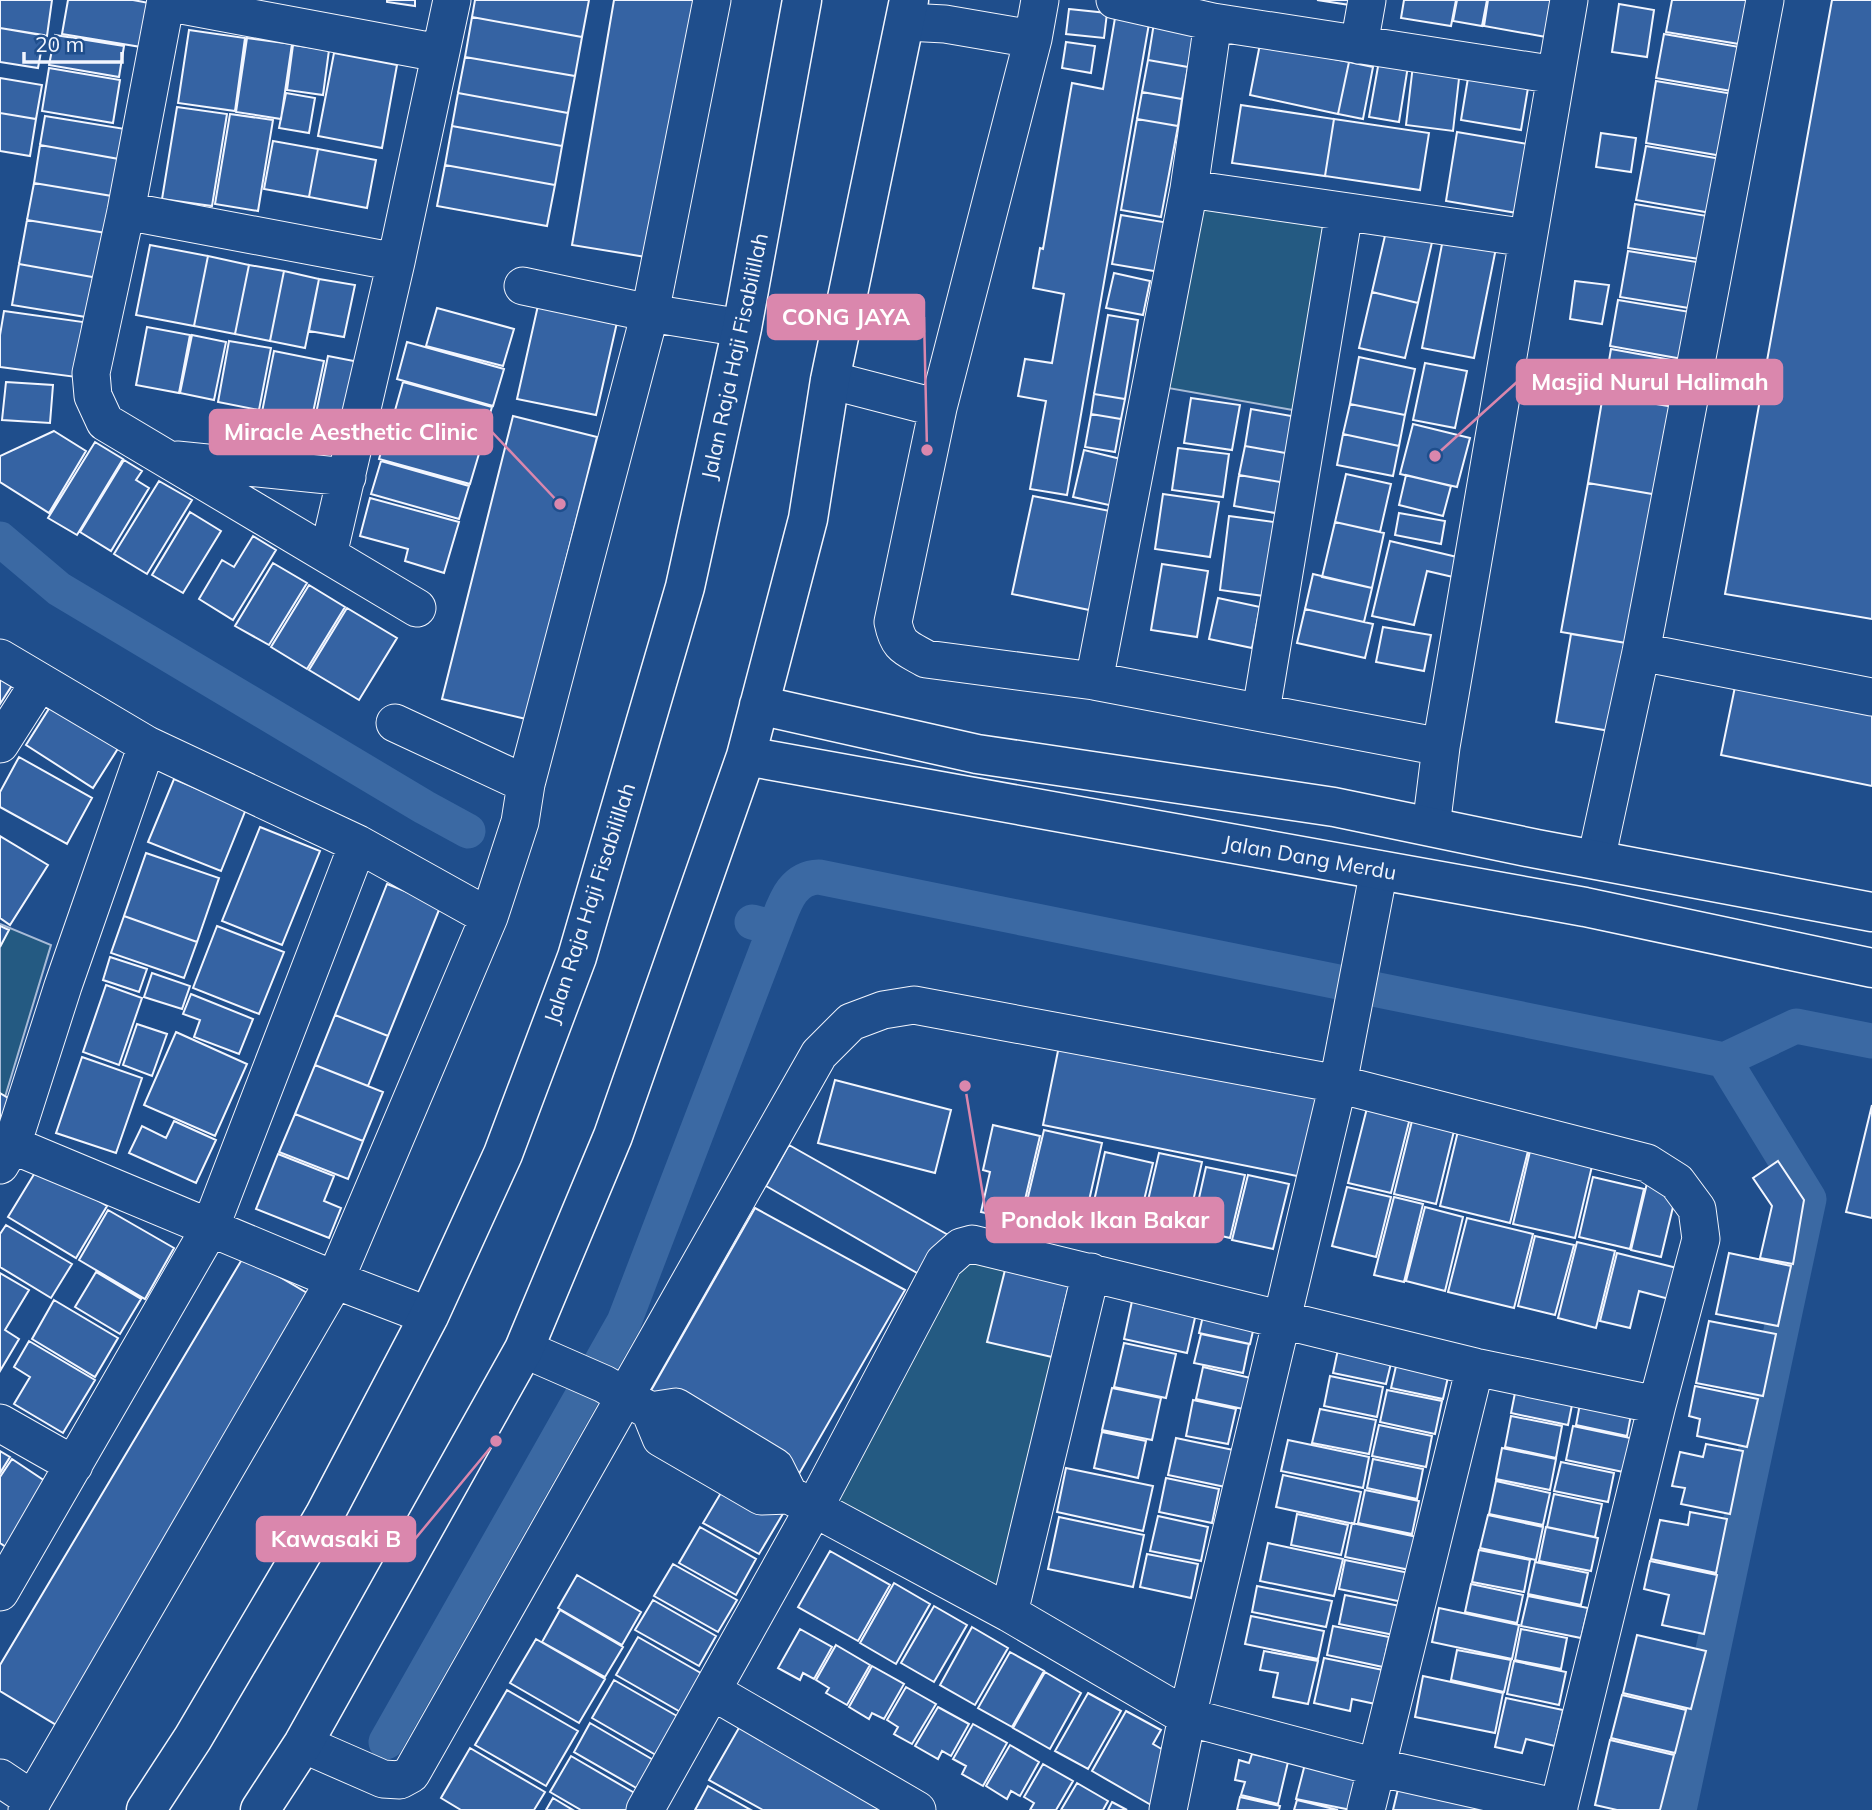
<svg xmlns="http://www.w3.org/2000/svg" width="1872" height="1810" font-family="Mulish,sans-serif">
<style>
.green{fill:#245a82;stroke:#a8bbd7;stroke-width:2}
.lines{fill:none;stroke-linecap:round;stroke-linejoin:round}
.canal{stroke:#3b69a3;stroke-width:35}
.building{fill:#3563a3;stroke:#f2f6ff;stroke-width:2}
.minor-casing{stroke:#f2f6ff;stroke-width:39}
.major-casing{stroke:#f2f6ff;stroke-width:41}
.minor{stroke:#1f4e8c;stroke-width:37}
.major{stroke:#1f4e8c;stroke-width:38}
.labels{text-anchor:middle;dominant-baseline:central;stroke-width:5;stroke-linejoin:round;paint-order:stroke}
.street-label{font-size:21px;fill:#f2f6ff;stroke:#1f4e8c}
.leader{fill:none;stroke:#da87ad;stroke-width:2.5}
.callout-dot{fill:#da87ad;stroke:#1f4e8c;stroke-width:2.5}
.callout{fill:#da87ad;stroke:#da87ad;stroke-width:2.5}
.callout-label{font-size:23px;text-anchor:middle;font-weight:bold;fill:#fff}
</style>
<rect width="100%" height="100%" fill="#1f4e8c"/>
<path class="green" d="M1189,189L1344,212L1310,413L1151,385Z
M0,924L51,945L5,1097L0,1095Z
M969,1248L1087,1274L999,1620L808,1510Z"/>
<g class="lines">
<path class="canal" d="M0,539L59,589L424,807L468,831
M775,928C784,906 790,878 819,877L1724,1060L1796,1026L1872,1041
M386,1742L624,1322L775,928L752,922
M1679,1810L1809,1199L1724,1060"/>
</g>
<path class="building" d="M0,0H52L47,36L0,28Z
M68,0H133L149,3L141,47L62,34Z
M387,0H415V6L387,2Z
M475,0H589L582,37L472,17Z
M614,0H695L652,258L572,245Z
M1317,0H1364L1363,7Z
M1404,0H1456L1451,26L1401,18Z
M1457,0H1487L1482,26L1453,21Z
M1488,0H1553L1546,37L1484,26Z
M1672,0H1752L1745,45L1666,32Z
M1832,0H1872V619L1725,594Z
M1619,4L1654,10L1647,57L1612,52Z
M1069,9L1107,13L1104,38L1066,34Z
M1116,12L1150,18L1067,495L1030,489L1046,401L1018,396L1025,359L1052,363L1064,294L1033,288L1040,248L1043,249L1072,83L1103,89Z
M472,17L582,37L575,76L465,57Z
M1154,23L1195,31L1188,67L1148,60Z
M0,28L44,35L38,68L0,62Z
M189,30L245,38L235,111L178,103Z
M1664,34L1745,48L1737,92L1656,78Z
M55,35L124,46L119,77L49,65Z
M247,38L292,44L281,119L236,112Z
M1066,42L1095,46L1091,73L1062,68Z
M1260,44L1349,62L1338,114L1250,95Z
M293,45L329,50L323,95L287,90Z
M334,53L397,65L382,148L318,136Z
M465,57L575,76L568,113L458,93Z
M1148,60L1188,67L1182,99L1142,92Z
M1379,61L1408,66L1399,122L1369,117Z
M1349,62L1373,67L1363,119L1338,114Z
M1413,65L1460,70L1453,131L1406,125Z
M49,68L120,80L113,123L42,111Z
M1469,72L1529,82L1521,130L1461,120Z
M0,78L42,85L36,119L0,113Z
M1656,81L1739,95L1728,157L1646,143Z
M1142,92L1182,99L1178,126L1137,119Z
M286,93L315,98L309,133L279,128Z
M458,93L568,113L562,146L452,126Z
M1241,105L1334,119L1325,176L1232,163Z
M177,107L227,114L212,206L162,199Z
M0,113L36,119L30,156L0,151Z
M230,114L273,120L258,211L215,204Z
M45,116L125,129L119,159L40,145Z
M1137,119L1178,126L1161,217L1121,210Z
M1334,119L1429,133L1420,190L1325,176Z
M452,126L562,146L555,185L445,165Z
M1457,132L1528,144L1517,213L1446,201Z
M1601,133L1636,138L1631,172L1596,167Z
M273,141L318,149L309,197L264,189Z
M40,145L119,159L112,196L34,183Z
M1646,146L1721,159L1711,213L1636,200Z
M318,149L376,160L367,208L309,197Z
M445,165L555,185L547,226L437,206Z
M34,183L112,196L106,233L27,220Z
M1635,204L1713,217L1706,260L1628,248Z
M1121,215L1175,224L1166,273L1112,264Z
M27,220L106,233L98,278L19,264Z
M1387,227L1433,238L1418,303L1372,292Z
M1443,239L1496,248L1474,358L1422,348Z
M150,245L208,256L194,326L136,315Z
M1628,251L1703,263L1695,309L1620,297Z
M208,256L249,265L235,334L194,326Z
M19,264L98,278L92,318L12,305Z
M249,265L284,271L270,341L235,334Z
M284,271L319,279L305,348L270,341Z
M1114,273L1150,281L1143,315L1106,308Z
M319,279L355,285L344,337L309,331Z
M1575,281L1609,285L1602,324L1570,319Z
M1372,292L1418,303L1405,358L1359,348Z
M1618,300L1696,313L1688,360L1610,346Z
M539,301L618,318L596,415L517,399Z
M437,308L514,329L503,366L426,346Z
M4,311L83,322L76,377L0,367V335Z
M1108,315L1138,320L1125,399L1094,394Z
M147,327L190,335L179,393L136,385Z
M192,335L226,342L214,400L180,393Z
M229,341L271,348L259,410L218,402Z
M407,342L504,369L493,406L397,379Z
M1611,349L1688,363L1681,403L1604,390Z
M274,351L324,361L311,422L262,412Z
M328,356L359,362L345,430L314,423Z
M1359,357L1415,369L1405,415L1350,404Z
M1425,363L1467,371L1455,428L1413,420Z
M6,382L53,385L50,423L2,420Z
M403,382L492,407L480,446L392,421Z
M1094,394L1125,399L1121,419L1091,414Z
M1603,395L1680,408L1664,496L1588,483Z
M1191,398L1240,405L1232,450L1184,443Z
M1350,404L1405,415L1399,446L1343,434Z
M1251,409L1297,417L1291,454L1245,446Z
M1091,414L1121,419L1115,452L1085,447Z
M513,416L597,437L526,719L442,699Z
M390,421L481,447L470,484L379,459Z
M1413,424L1470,438L1457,487L1400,474Z
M54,431L86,451L49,513L0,482V456Z
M1343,434L1399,446L1393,476L1337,465Z
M95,442L123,459L77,535L48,518Z
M1245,446L1291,454L1286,483L1239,475Z
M1178,448L1229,454L1223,497L1172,490Z
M1084,450L1129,461L1118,507L1073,497Z
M124,460L142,471L136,480L149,488L111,551L80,532Z
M381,461L469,486L459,519L371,494Z
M1346,474L1391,484L1380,532L1335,522Z
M1239,475L1286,483L1281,514L1234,506Z
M1406,475L1451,486L1443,516L1399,505Z
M159,481L192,500L147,574L114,554Z
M1588,483L1664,496L1638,645L1561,632Z
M1163,494L1219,502L1210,557L1155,549Z
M1033,496L1115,512L1094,611L1012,594Z
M370,498L459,522L444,573L405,561L408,549L360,536Z
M190,512L221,531L183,593L152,575Z
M1399,513L1445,521L1441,544L1395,535Z
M1229,516L1274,522L1264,596L1220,590Z
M1335,522L1384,533L1372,588L1322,577Z
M253,536L276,550L233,620L199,599L222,560L234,567Z
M1390,541L1457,557L1453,577L1427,571L1414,625L1372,616Z
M273,563L307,583L269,645L235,626Z
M1162,564L1208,571L1197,637L1151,630Z
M1313,574L1372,588L1364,622L1305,609Z
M309,585L345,607L307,669L271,647Z
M1218,598L1260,607L1252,648L1209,639Z
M347,608L397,638L359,700L309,670Z
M1305,609L1373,624L1365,658L1297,643Z
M1383,627L1431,635L1424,671L1376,662Z
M1571,634L1638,645L1622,733L1556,722Z
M0,665L18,676L0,704Z
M1737,677L1872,705V786L1721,755Z
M57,696L124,739L93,788L26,745Z
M19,757L92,798L67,844L0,807V792Z
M174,779L246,809L221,871L148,842Z
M260,827L320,851L282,945L222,921Z
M0,836L48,865L10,925L0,918Z
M146,853L219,878L197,942L124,916Z
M387,884L441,905L388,1036L335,1015Z
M124,916L197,942L184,978L111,953Z
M0,926L9,930L0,947Z
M217,926L284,952L259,1014L193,988Z
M110,957L147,969L139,992L103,980Z
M152,973L190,986L182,1009L144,997Z
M106,985L142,998L119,1065L83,1052Z
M191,994L253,1019L239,1054L194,1037L200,1020L183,1014Z
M335,1015L388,1036L368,1086L315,1065Z
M137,1024L167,1034L152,1076L123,1065Z
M176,1032L247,1064L215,1136L144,1105Z
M1059,1046L1323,1099L1307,1178L1043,1125Z
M82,1057L142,1078L116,1153L56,1133Z
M315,1065L383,1092L363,1141L295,1114Z
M835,1080L951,1110L935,1173L818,1143Z
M0,1093L13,1101L0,1121Z
M1872,1105V1218L1846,1212Z
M1367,1108L1410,1118L1391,1193L1348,1183Z
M295,1114L363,1141L348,1179L279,1152Z
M174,1121L216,1140L196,1183L129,1153L142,1126L166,1138Z
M1412,1121L1454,1131L1436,1204L1394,1194Z
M993,1125L1040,1136L1020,1221L981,1212L990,1172L983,1170Z
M1044,1130L1102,1143L1086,1214L1027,1201Z
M1458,1131L1529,1147L1510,1223L1440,1206Z
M789,1145L950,1236L924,1277L766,1186Z
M1531,1147L1593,1162L1575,1238L1513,1224Z
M1105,1152L1153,1163L1139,1221L1092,1210Z
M1159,1153L1202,1162L1186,1232L1143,1222Z
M278,1154L334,1176L324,1201L341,1208L329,1238L256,1209Z
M1778,1161L1804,1200L1793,1264L1760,1258L1772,1206L1753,1178Z
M39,1166L107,1206L76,1258L8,1217Z
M1206,1167L1245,1175L1230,1238L1192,1229Z
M1248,1175L1289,1184L1273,1249L1232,1240Z
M1593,1177L1644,1189L1630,1249L1579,1237Z
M1648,1179L1678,1186L1661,1257L1631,1250Z
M1347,1187L1391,1197L1376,1257L1332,1246Z
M1394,1197L1423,1204L1404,1282L1374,1275Z
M1425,1207L1463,1217L1445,1291L1406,1281Z
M755,1208L905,1290L792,1486L645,1401Z
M108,1210L174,1248L145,1299L79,1260Z
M1467,1218L1533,1234L1514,1308L1448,1292Z
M6,1225L72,1264L51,1298L0,1267V1234Z
M1535,1236L1574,1245L1555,1315L1518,1306Z
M1577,1242L1615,1251L1596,1328L1558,1318Z
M1617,1253L1677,1268L1669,1299L1639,1291L1630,1328L1600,1321Z
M1729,1253L1791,1266L1778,1326L1716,1314Z
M244,1256L314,1297L58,1726L0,1691V1665Z
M1005,1270L1069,1285L1052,1357L987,1342Z
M96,1272L141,1299L120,1334L75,1307Z
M0,1273L29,1290L5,1330L19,1339L0,1371Z
M1135,1287L1199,1300L1187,1353L1124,1339Z
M54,1300L118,1338L95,1377L32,1339Z
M1206,1303L1257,1314L1250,1344L1199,1333Z
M1709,1321L1776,1334L1763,1396L1696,1383Z
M1201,1334L1249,1344L1243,1373L1194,1363Z
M1340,1340L1394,1351L1386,1384L1333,1373Z
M29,1341L95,1380L63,1433L14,1404L30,1377L14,1367Z
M1124,1343L1176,1354L1166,1398L1114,1387Z
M1399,1353L1451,1364L1443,1399L1391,1388Z
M1203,1367L1255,1379L1248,1410L1196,1399Z
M1330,1376L1383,1387L1377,1417L1324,1406Z
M1518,1378L1575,1390L1568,1425L1511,1413Z
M1695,1386L1758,1399L1747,1447L1697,1436L1700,1419L1689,1416Z
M1112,1388L1161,1398L1152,1440L1102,1430Z
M1387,1390L1442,1401L1435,1434L1380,1422Z
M1582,1393L1633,1404L1627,1436L1576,1425Z
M1193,1400L1236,1409L1228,1444L1186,1436Z
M1320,1409L1376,1420L1369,1454L1312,1443Z
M1511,1416L1562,1426L1556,1458L1505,1447Z
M1379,1425L1432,1436L1426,1467L1372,1456Z
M1573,1426L1635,1439L1628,1473L1566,1460Z
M1102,1432L1146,1441L1138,1478L1094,1468Z
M1176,1438L1243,1452L1235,1489L1168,1475Z
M1288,1440L1369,1457L1363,1488L1281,1471Z
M1706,1444L1743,1451L1730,1514L1681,1504L1685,1488L1672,1486L1680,1452L1703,1457Z
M1502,1448L1556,1459L1550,1490L1496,1479Z
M0,1451L10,1457L0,1473Z
M12,1459L48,1483L6,1547L0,1543V1477Z
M1373,1459L1423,1469L1417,1499L1367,1488Z
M1561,1462L1614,1473L1608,1502L1554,1491Z
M1066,1468L1153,1486L1143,1531L1057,1512Z
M1283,1475L1361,1492L1354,1524L1276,1507Z
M1166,1478L1219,1489L1212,1523L1159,1512Z
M728,1481L784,1512L759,1554L703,1523Z
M1496,1481L1550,1493L1543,1525L1489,1514Z
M1365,1490L1419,1501L1412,1534L1358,1523Z
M1554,1494L1602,1504L1595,1537L1547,1527Z
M1690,1512L1727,1519L1716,1573L1651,1559L1660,1520L1688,1525Z
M1297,1514L1348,1525L1341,1555L1291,1545Z
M1488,1515L1543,1527L1536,1560L1480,1548Z
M1158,1516L1208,1527L1201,1561L1150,1551Z
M1059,1517L1144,1535L1133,1587L1048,1569Z
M1352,1523L1417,1537L1410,1570L1345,1557Z
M700,1527L756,1559L736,1595L679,1563Z
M1546,1527L1598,1538L1591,1571L1539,1561Z
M1268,1543L1343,1559L1334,1596L1260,1581Z
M1479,1550L1530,1560L1524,1592L1472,1582Z
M830,1551L890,1585L858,1641L798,1607Z
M1147,1554L1198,1564L1191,1598L1140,1587Z
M1345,1560L1409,1573L1403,1602L1339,1589Z
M1650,1561L1717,1575L1704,1634L1662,1625L1669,1595L1644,1589Z
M1535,1562L1588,1573L1581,1605L1528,1594Z
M673,1564L737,1600L718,1632L654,1596Z
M577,1575L641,1612L622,1645L558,1608Z
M894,1583L930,1604L896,1664L860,1643Z
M1471,1584L1523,1595L1517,1623L1465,1612Z
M1257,1586L1332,1601L1326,1627L1252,1612Z
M1345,1595L1405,1607L1399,1636L1339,1624Z
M1528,1596L1588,1608L1581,1638L1521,1626Z
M653,1600L716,1636L699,1666L635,1630Z
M934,1606L967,1625L934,1682L901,1663Z
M1439,1608L1519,1625L1512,1659L1432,1642Z
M560,1610L623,1647L605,1677L542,1642Z
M1251,1616L1324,1631L1318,1659L1245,1644Z
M1333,1626L1389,1637L1383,1667L1327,1655Z
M972,1627L1008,1648L975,1705L940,1685Z
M800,1629L832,1647L814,1679L803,1673L800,1680L778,1668Z
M1521,1629L1567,1638L1561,1669L1515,1660Z
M1637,1635L1706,1651L1691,1709L1623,1693Z
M638,1637L706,1676L684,1714L616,1675Z
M536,1639L605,1679L579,1723L510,1683Z
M836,1645L870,1665L847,1705L826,1693L829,1688L816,1680Z
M1457,1650L1511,1660L1504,1692L1451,1680Z
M1264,1651L1318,1661L1308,1704L1273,1697L1278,1673L1260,1670Z
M1010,1652L1044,1671L1012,1727L978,1708Z
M1324,1658L1388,1671L1380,1705L1352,1699L1350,1711L1314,1703Z
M1514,1661L1566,1672L1559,1705L1507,1694Z
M872,1666L904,1684L884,1719L872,1713L869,1719L849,1707Z
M1045,1672L1081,1693L1050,1749L1013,1728Z
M1423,1676L1503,1693L1495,1733L1415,1717Z
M614,1680L684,1720L661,1758L592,1718Z
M906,1687L936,1704L912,1744L894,1734L898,1727L887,1720Z
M507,1690L578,1731L546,1786L475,1745Z
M1088,1693L1121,1711L1088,1769L1055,1751Z
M1622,1695L1686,1710L1675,1753L1611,1738Z
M1506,1698L1563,1710L1555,1746L1526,1739L1522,1753L1495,1747Z
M938,1707L969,1724L951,1756L942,1751L938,1759L915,1746Z
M1126,1711L1161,1730L1153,1744L1177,1758L1151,1805L1092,1771Z
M590,1723L662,1765L645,1793L574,1752Z
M973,1724L1007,1743L983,1786L962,1774L966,1766L953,1759Z
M740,1726L888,1810H763L709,1780Z
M1610,1740L1674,1755L1660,1810H1617L1595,1805Z
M1010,1745L1039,1762L1020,1796L1011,1791L1007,1799L986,1786Z
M470,1748L545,1792L534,1810H461L441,1798Z
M1252,1754L1288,1762L1278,1804L1241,1795L1245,1782L1235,1780L1239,1760L1249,1763Z
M571,1756L638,1795L629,1810H581L550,1792Z
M1306,1760L1360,1773L1351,1810L1296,1799Z
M1043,1764L1073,1781L1056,1810H1030L1034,1803L1024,1797Z
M1400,1781L1481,1798L1478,1810H1393Z
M1077,1783L1108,1801L1103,1810H1061Z
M708,1786L751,1810H695Z
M1240,1797L1280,1806L1279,1810H1237Z
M553,1798L573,1810H546Z
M1297,1800L1338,1810H1294Z
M1112,1802L1127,1810H1108Z"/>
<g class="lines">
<g class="minor-casing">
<path id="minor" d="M166,0L126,211L91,373L93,396L105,422L417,608
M1040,0L1033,39L938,408L893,622C898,647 905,647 926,659L1094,681L1441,747
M1115,0L1213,22L1556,75
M166,2L439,53
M906,22L945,24L1033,39
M1359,45L1367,0
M1189,189L1528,238
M126,211L396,262
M523,286L650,313L742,328
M830,380L938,408
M177,460L347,477
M328,555L396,262L452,0
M1641,652L1872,697
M0,658L147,745L358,844L489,917
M1094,681L1189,189L1213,22
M1261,711L1344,212
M395,723L526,784
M0,744L39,683
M1431,827L1441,747L1569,0
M1596,860L1641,652L1765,0
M12,1145L335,1280L429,1316
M0,1165L12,1145L63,986L147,745
M524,1349L604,1384L650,1411L676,1407L775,1467L789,1495
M650,1411L661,1438L761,1496L789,1495L814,1508L1009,1613L1187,1717L1376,1767L1559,1808
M0,1423L74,1465
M0,1592L210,1228L358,844
M1009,1613L1091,1272
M712,1691L917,1810
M303,1744L383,1779L400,1780L411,1774L819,1054L851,1022L883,1010L914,1005L1338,1084L1647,1163L1677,1182L1697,1209L1701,1239L1657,1405L1558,1810
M0,1778L33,1800
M27,1810L335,1280L489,917L520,822L526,784L650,313L712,0
M645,1810L814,1508L944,1262L961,1247L972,1244L1475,1367L1657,1405
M1168,1810L1187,1717L1338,1084L1379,870
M1366,1810L1475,1367"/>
</g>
<g class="major-casing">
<path id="major" d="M759,705L977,754L1334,807L1537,849L1872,912
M746,756L1585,907L1872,968
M146,1810L193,1738L324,1516L429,1316L503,1154L577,957L685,587L742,328L802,0
M260,1810L303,1744L524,1349L613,1136L746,756L808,519L830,380L909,0"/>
</g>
<use href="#minor" class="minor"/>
<use href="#major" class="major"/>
</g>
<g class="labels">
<g class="street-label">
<text transform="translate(734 356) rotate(-78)">Jalan Raja Haji Fisabilillah</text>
<text transform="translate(1310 857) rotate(10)">Jalan Dang Merdu</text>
<text transform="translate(589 903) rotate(-72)">Jalan Raja Haji Fisabilillah</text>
</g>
</g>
<path class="leader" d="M927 450L924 317M1435 456L1517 382M560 504L492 432M965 1086L987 1220M496 1441L415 1539"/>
<g class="callout-dot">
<circle cx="927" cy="450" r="7"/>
<circle cx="1435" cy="456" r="7"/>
<circle cx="560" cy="504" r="7"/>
<circle cx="965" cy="1086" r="7"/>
<circle cx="496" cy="1441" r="7"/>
</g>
<g class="callout">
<rect x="768" y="295" width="156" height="44" rx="7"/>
<rect x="1517" y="360" width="265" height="44" rx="7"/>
<rect x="210" y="410" width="282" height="44" rx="7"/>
<rect x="987" y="1198" width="236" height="44" rx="7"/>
<rect x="257" y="1517" width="158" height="44" rx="7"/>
</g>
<g class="callout-label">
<text x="846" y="325">CONG JAYA</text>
<text x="1650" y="390">Masjid Nurul Halimah</text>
<text x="351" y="440">Miracle Aesthetic Clinic</text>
<text x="1105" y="1228">Pondok Ikan Bakar</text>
<text x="336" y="1547">Kawasaki B</text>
</g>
<path d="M24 52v10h98v-10" fill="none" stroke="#f2f6ff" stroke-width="3.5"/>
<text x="35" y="52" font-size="21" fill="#f2f6ff" stroke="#1f4e8c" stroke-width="5" paint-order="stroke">20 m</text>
</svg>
